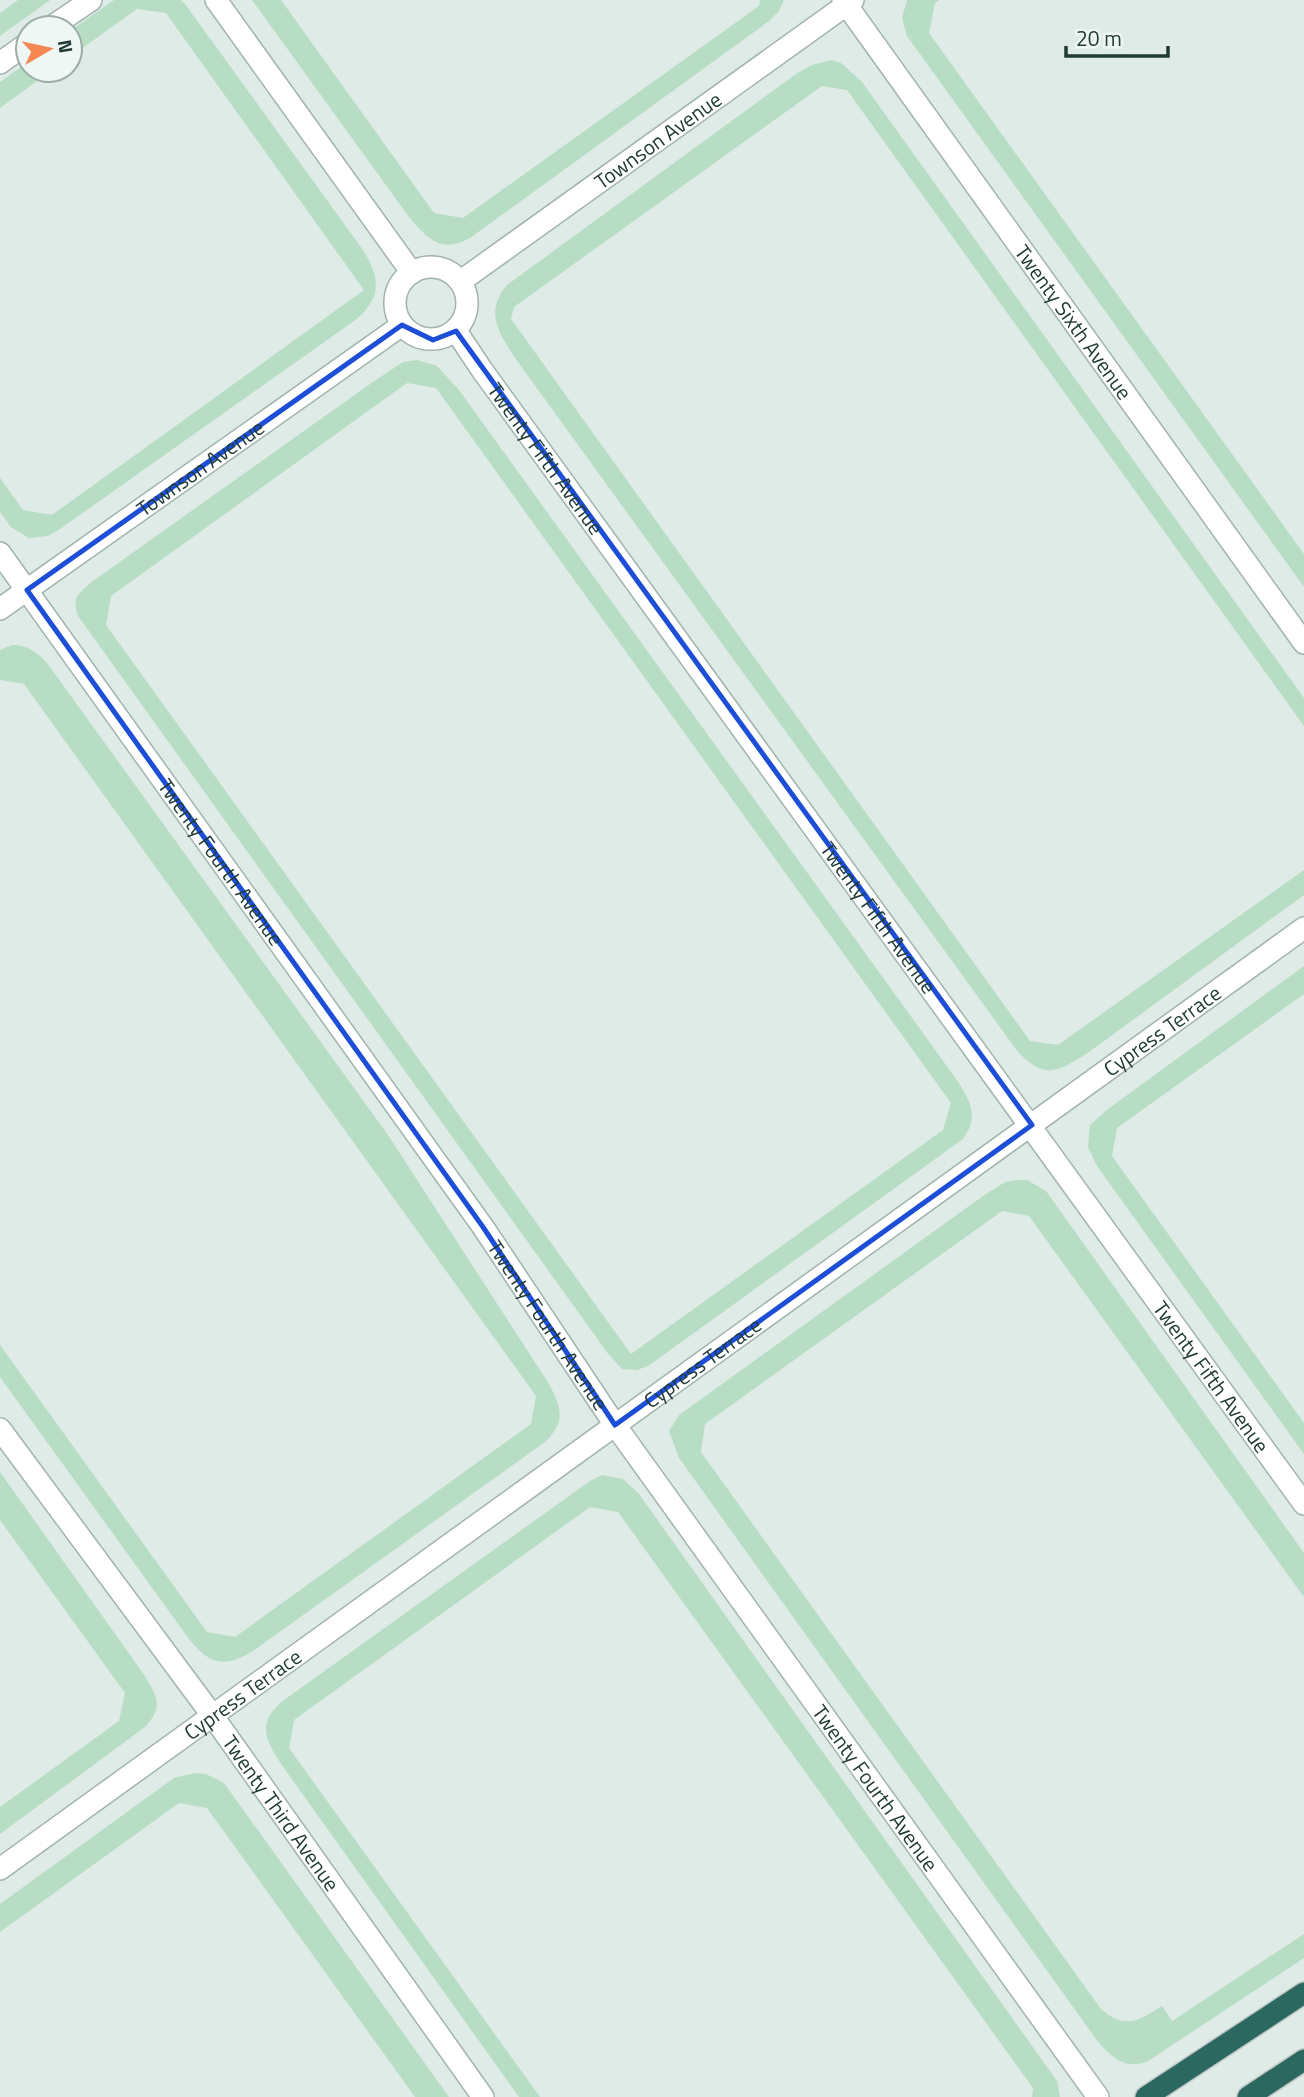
<svg xmlns="http://www.w3.org/2000/svg" width="1304" height="2097" font-family="'Titillium Web',sans-serif">
<style>
.green{fill:#b7ddc4;fill-rule:evenodd}
.lines{fill:none;stroke-linecap:round;stroke-linejoin:round}
.minor-casing{stroke:#a2b3ae;stroke-width:24}
.highway-casing{stroke:#c1c8c7;stroke-width:24}
.minor{stroke:#fff;stroke-width:21}
.highway{stroke:#2b6860;stroke-width:21}
.marked{fill:none;stroke:#1d4ed8;stroke-width:5;stroke-linejoin:round}
.labels{text-anchor:middle;dominant-baseline:central;stroke-width:7;stroke-linejoin:round;paint-order:stroke}
.street-label{font-size:21px;fill:#203b36;stroke:#eff7f4}
</style>
<rect width="100%" height="100%" fill="#dfebe6"/>
<path class="green" d="M18,0H50L0,36V13Z
M114,0H181L185,4L363,250C381,280 382,298 354,321L60,529L48,536L29,538L11,527L0,512V478L23,510L52,515L364,290L166,13L137,9L70,57V31Z
M252,0H281L434,213L463,218L759,6L760,0H784L779,11L769,21L470,238C441,254 428,239 409,217Z
M907,0H939L935,3L929,33L1304,554V587L907,36L902,18Z
M831,60L841,63L862,82L1304,698V726L847,90L822,86L514,307L511,319L1030,1041L1058,1045L1304,870V895L1089,1052C1059,1071 1046,1081 1018,1052L515,358C499,333 484,312 507,285L796,74L812,65Z
M28,62V70H52L0,108V82Z
M417,360L437,366L459,390L959,1083C972,1105 978,1117 963,1139L648,1366L637,1370L622,1369L609,1355L78,616C71,597 79,593 93,581L370,384L403,362ZM407,383L436,388L951,1103L943,1130L631,1354L106,625L111,596Z
M12,645C28,645 37,652 47,663L388,1135L549,1384C562,1409 566,1421 545,1442L253,1651C224,1669 209,1664 189,1639L0,1377V1345L207,1632L235,1637L531,1424L536,1396L24,684L0,680V650Z
M1304,966V994L1117,1128L1112,1156L1304,1423V1454L1097,1166L1088,1147L1090,1125L1108,1109Z
M1016,1180H1027L1046,1191L1304,1553V1597L1029,1216L1002,1211L705,1424L701,1452L1101,2009C1125,2030 1138,2021 1162,2006L1172,2021L1304,1934V1958L1148,2061C1125,2071 1110,2056 1096,2039L679,1458L669,1431L679,1415L983,1196L1005,1182Z
M0,1472L145,1676C157,1697 164,1707 145,1727L0,1834V1807L119,1721L125,1693L0,1520Z
M602,1475L623,1479L639,1494L1057,2081L1060,2097H1032L1033,2088L618,1512L590,1507L294,1720L289,1748L540,2097H519L281,1764C265,1739 256,1722 284,1700L590,1481Z
M194,1773L206,1774L224,1783L449,2097H415L207,1808L179,1803L0,1932V1904L174,1778Z"/>
<g class="lines">
<g class="minor-casing">
<g id="minor">
<path d="M216,0L412,273"/>
<path id="s1" d="M843,0L1304,643"/>
<path d="M50,28L91,0"/>
<path d="M0,63L28,43"/>
<circle cx="431" cy="303" r="36"/>
<path id="s2" d="M461,281L853,0"/>
<path id="s3" d="M456,331L482,370L1304,1504"/>
<path id="s4" d="M0,553L483,1227L615,1425L1098,2097"/>
<path id="s5" d="M0,609L402,325"/>
<path id="s6" d="M0,1429L212,1715L483,2097"/>
<path id="s7" d="M0,1869L1304,928"/>
</g>
</g>
<g class="highway-casing">
<path id="highway" d="M1146,2097L1304,1993
M1248,2097L1304,2060"/>
</g>
<use href="#minor" class="minor"/>
<use href="#highway" class="highway"/>
</g>
<path class="marked" d="M402,325L433,340L456,331L1032,1125L615,1425L483,1227L27,590Z"/>
<g class="labels">
<g class="street-label">
<text stroke="none"><textPath href="#s2" startOffset="242">Townson Avenue</textPath></text>
<text stroke="none"><textPath href="#s1" startOffset="396">Twenty Sixth Avenue</textPath></text>
<text stroke="none"><textPath href="#s3" startOffset="156">Twenty Fifth Avenue</textPath></text>
<text stroke="none"><textPath href="#s5" startOffset="245">Townson Avenue</textPath></text>
<text stroke="none"><textPath href="#s4" startOffset="380">Twenty Fourth Avenue</textPath></text>
<text stroke="none"><textPath href="#s3" startOffset="723">Twenty Fifth Avenue</textPath></text>
<text stroke="none"><textPath href="#s7" startOffset="1433">Cypress Terrace</textPath></text>
<text stroke="none"><textPath href="#s4" startOffset="947">Twenty Fourth Avenue</textPath></text>
<text stroke="none"><textPath href="#s7" startOffset="866">Cypress Terrace</textPath></text>
<text stroke="none"><textPath href="#s3" startOffset="1290">Twenty Fifth Avenue</textPath></text>
<text stroke="none"><textPath href="#s7" startOffset="299">Cypress Terrace</textPath></text>
<text stroke="none"><textPath href="#s4" startOffset="1514">Twenty Fourth Avenue</textPath></text>
<text stroke="none"><textPath href="#s6" startOffset="476">Twenty Third Avenue</textPath></text>
</g>
</g>
<g transform="translate(49 49) rotate(81)"><circle r="33" fill="#eff7f4" stroke="#9caca8" stroke-width="2"/>
<path d="M0-5L12 26L0 18L-12 26Z" fill="#f58752"/>
<text y="-10" font-size="19" font-weight="bold" text-anchor="middle" fill="#203b36">N</text>
</g>
<path d="M1066 46v10h102v-10" fill="none" stroke="#203b36" stroke-width="3.5"/>
<text x="1076" y="46" font-size="21" fill="#203b36" stroke="#eff7f4" stroke-width="5" paint-order="stroke">20 m</text>
</svg>
